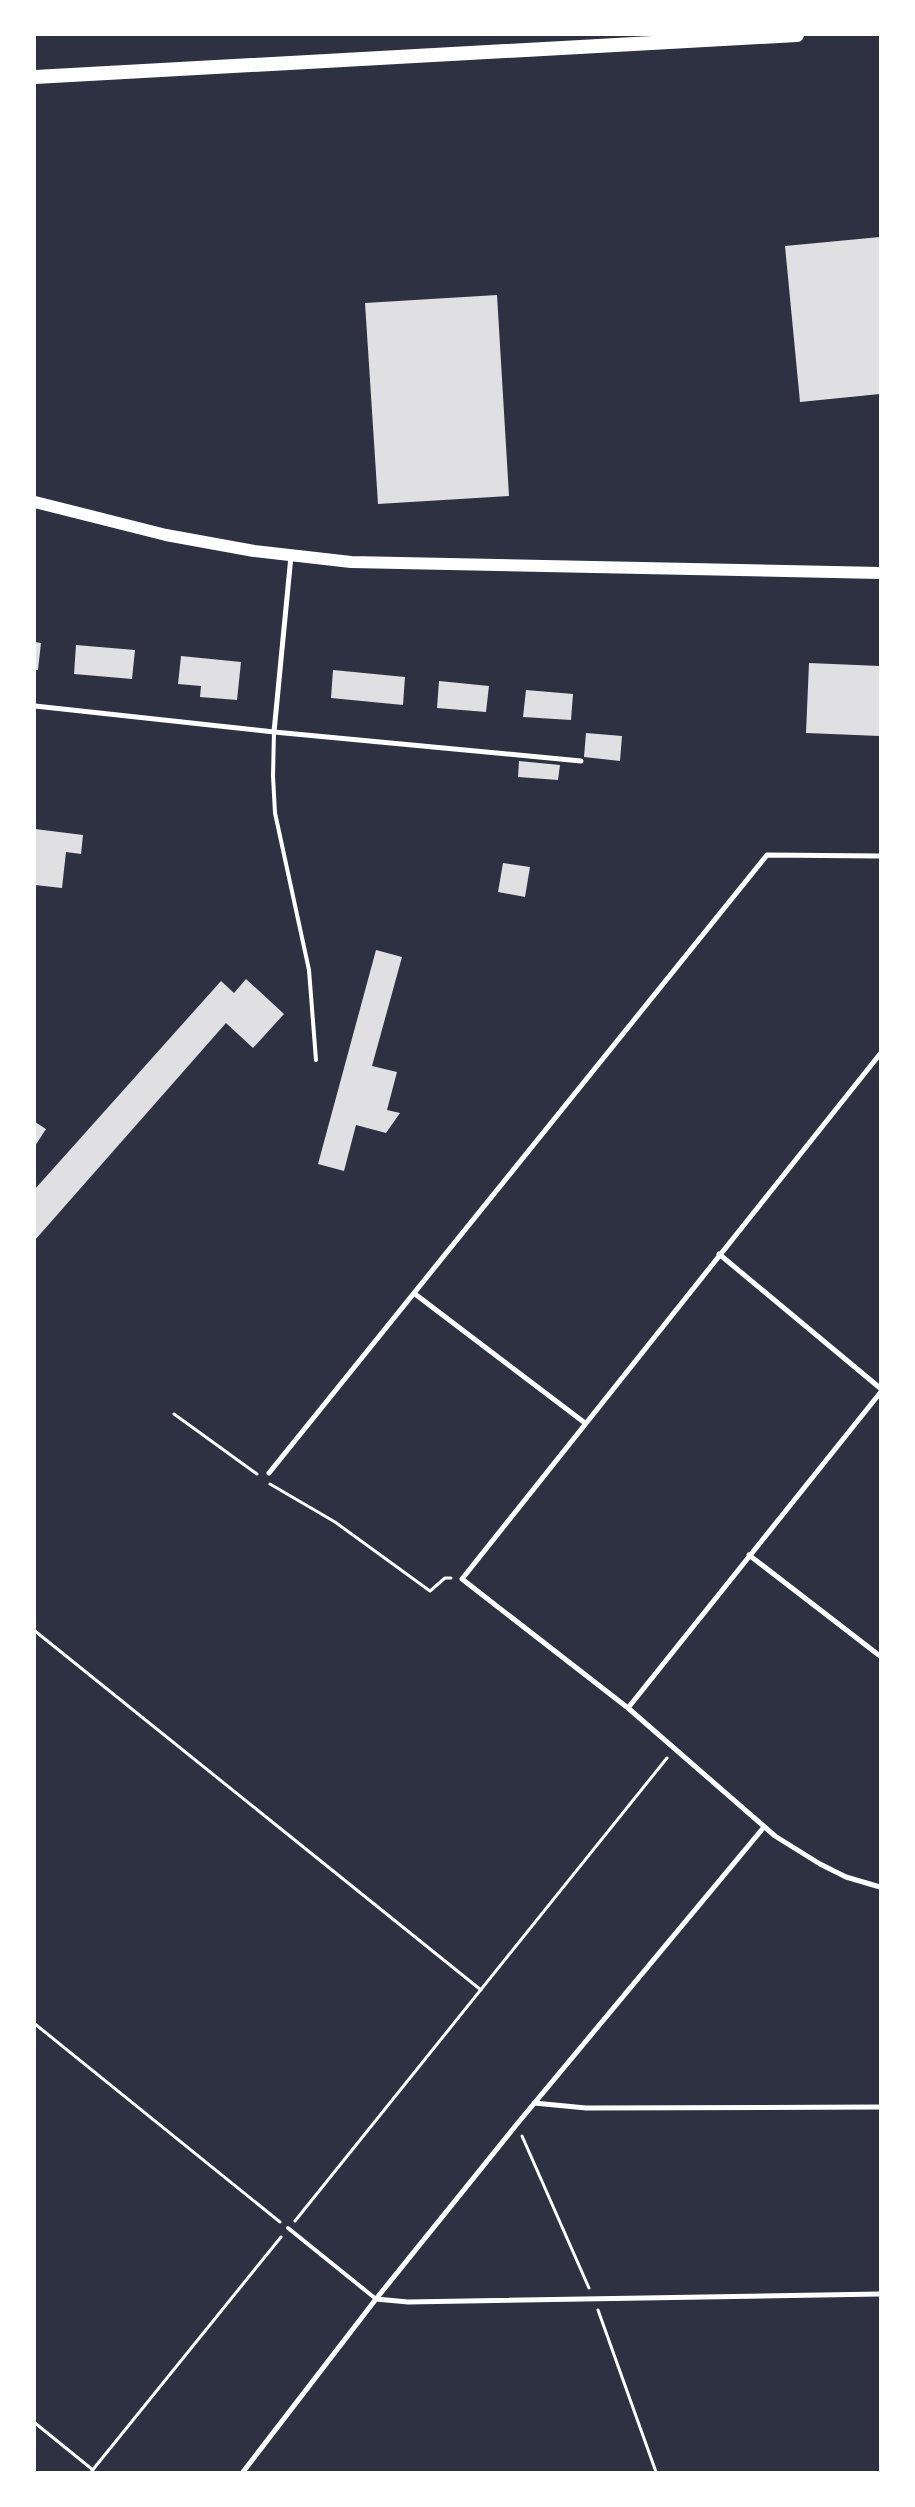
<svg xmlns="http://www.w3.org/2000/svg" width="915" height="2507" font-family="Jost,sans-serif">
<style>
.building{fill:#e0e0e3}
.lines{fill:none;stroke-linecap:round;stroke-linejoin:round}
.path{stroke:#fff;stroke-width:3}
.service{stroke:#fff;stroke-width:4}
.minor{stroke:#fff;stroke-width:5}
.primary{stroke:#fff;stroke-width:12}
.trunk{stroke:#fff;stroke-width:14}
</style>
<rect width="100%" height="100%" fill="#2d3142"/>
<path class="building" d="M880,237V394L800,402L785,246Z
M497,295L509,496L378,504L365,303Z
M35,642L41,643L38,670H35Z
M76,645L135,650L132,679L74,674Z
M181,656L241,662L237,700L200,697L201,686L178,684Z
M809,663L880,666V736L806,733Z
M333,670L405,677L403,705L331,698Z
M439,681L489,686L486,712L437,708Z
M526,690L573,694L571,720L523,717Z
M586,733L622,736L620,761L584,757Z
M519,761L560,765L558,780L518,777Z
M35,829L83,835L81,854L66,852L62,888L35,885Z
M503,863L530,867L525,897L498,892Z
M376,950L402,957L372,1066L397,1072L387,1110L400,1113L386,1133L356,1125L344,1171L318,1164Z
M246,979L284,1014L253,1048L226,1023L35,1240V1189L221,981L234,993Z
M35,1122L46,1129L35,1146Z"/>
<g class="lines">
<path class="path" d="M174,1414L257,1474
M270,1484L335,1522L430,1591L445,1578H451
M35,1631L481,1990
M35,2024L280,2222
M522,2136L589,2288
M295,2221L667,1758
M598,2310L656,2472
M35,2423L93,2470
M91,2472L281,2237"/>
<path class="service" d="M274,732L273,776L275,813L309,970L316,1060
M288,2228L376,2299"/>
<path class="minor" d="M35,706L274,732L581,761
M274,732L291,556
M880,1054L462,1579L628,1708L775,1836L820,1864L846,1877L880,1887
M719,1254L880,1388
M415,1294L585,1423
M269,1473L767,855L880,856
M749,1555L880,1656
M628,1708L880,1393
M534,2103L586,2108L880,2107
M376,2299L408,2302L880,2294
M243,2472L376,2299L517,2124L764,1827"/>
<path class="primary" d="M35,502L166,535L254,551L351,562L880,573"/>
<path class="trunk" d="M35,77L797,35"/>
</g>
<rect width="915" height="2507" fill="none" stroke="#ffffff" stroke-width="72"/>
</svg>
